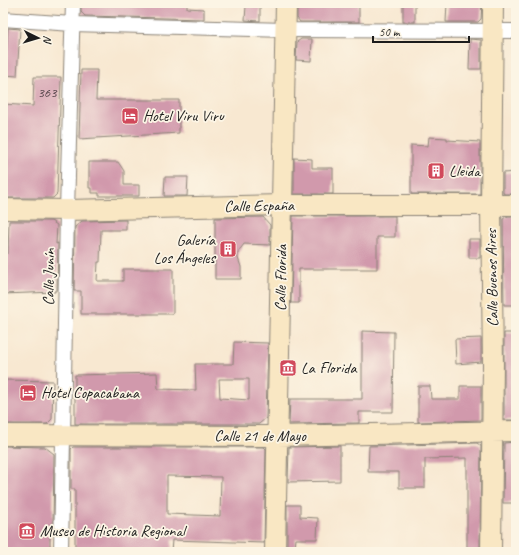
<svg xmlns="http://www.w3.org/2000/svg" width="519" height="555" font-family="Caveat,sans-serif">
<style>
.building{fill:#d199ac;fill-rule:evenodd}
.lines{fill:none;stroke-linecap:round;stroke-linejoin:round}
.street-casing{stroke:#8a8276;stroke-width:16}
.secondary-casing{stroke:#8a8276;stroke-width:22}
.street{stroke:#fff;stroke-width:14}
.secondary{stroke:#f9e7c3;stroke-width:20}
.labels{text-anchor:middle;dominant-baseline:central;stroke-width:3.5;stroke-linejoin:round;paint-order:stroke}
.number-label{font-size:14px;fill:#493b40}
.poi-label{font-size:16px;fill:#1c1c1c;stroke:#fcf5e5;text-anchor:start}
.street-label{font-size:16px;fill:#1c1c1c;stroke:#fcf5e5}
</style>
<rect width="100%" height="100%" fill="#fcf5e5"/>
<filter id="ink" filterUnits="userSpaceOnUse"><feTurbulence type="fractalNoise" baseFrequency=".025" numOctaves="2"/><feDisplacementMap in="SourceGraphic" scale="8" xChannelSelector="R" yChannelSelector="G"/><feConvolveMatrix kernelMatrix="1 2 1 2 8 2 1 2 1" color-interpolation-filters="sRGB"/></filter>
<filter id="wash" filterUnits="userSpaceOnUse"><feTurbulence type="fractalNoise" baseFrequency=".012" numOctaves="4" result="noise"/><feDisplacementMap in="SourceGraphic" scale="16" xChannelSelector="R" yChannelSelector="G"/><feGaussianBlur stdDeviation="0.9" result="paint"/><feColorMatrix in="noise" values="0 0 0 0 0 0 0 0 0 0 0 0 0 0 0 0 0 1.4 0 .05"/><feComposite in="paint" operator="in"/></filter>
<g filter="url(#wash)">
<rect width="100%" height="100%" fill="#f8e8d1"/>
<g id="blocks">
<path class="building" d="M81,3H187V8L204,9V19L85,16L81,12Z
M297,3H359V22H300L297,18Z
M403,3H415V22H403Z
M447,3H482L481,19L478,22H446Z
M246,6H260V21L245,20Z
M8,28L20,29L17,76L5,75Z
M301,39H312L311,61L296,60L297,42Z
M470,39L481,40V69H469Z
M81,70H97L96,100H179V133L79,139Z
M34,77H61L57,194L53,198H3V104L33,106Z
M429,137L447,138V140L480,142V194H411V145L428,146Z
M294,158L312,159V168H333V194H294Z
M89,162H118L124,171V185H139V196H99V193H92V188H89Z
M516,172V194H504L503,192V173Z
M165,177H188L187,196H164Z
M293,216H395V237H377V269H299V303H291Z
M508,216H516V305H504L503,219Z
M263,217L270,225V245L244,244L238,252V258L241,267V279H215V218Z
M126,220V230H101L100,262H98L97,281H123V269H173V314H81V291H74L75,227L82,221Z
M9,221H51L57,225L56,244L58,243L57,290H55V292L3,294V253H8Z
M469,239H480V258H469Z
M362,331L394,332L393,412H359V423L289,424L290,399H362Z
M504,333H516V420H504Z
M481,338V362L456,364L455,339Z
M234,342L268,343L266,418L259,424H75V375L157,373L158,389L196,390L195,364H233ZM219,379H249V400L220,398Z
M3,380L53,381L52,419L47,424H3Z
M418,386H430L431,399H460V386H481V420L418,422Z
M516,442V503H503L504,443Z
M477,443L481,446L480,552H467V458L425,459V488H399V472H368L369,446Z
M3,446L45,447L54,454L53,525L50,524V552H3Z
M340,446V481L288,482L289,447Z
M73,447H264L266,449L264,543L172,540L171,552H75V489H71V449ZM167,476L221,477L220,516L167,514Z
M287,505H300V517L318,518L317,539H296L295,547H287Z"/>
</g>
</g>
<g filter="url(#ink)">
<use href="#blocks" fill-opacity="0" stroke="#8a8276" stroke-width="1"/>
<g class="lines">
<g class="street-casing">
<path id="street" d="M3,19L72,24L286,30L516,31
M61,552L67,210L73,3"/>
</g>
<g class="secondary-casing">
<path id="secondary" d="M3,209L67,210L282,205H516
M3,435L277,436L516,431
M275,552L286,3
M491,552L493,364L491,205L493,3"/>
</g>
<use href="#street" class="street"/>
<use href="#secondary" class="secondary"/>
</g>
</g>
<defs>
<g id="hotel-square" transform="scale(0.9)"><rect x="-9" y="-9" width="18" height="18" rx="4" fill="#d1495b" stroke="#fcf5e5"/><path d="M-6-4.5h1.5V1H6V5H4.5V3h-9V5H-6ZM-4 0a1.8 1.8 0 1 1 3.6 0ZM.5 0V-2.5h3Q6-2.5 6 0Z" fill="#fff"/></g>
<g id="building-square" transform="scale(0.9)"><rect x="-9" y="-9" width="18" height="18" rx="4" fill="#d1495b" stroke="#fcf5e5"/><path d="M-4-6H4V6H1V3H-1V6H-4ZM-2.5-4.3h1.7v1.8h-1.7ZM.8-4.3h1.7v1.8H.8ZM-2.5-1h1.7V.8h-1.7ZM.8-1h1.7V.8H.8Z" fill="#fff"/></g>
<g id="museum-square" transform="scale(0.9)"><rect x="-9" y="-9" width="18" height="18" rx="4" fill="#d1495b" stroke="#fcf5e5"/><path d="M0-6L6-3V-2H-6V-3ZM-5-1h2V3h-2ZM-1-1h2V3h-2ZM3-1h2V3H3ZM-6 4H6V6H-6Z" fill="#fff"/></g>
</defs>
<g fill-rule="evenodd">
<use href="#hotel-square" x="130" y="116"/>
<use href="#building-square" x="436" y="171"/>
<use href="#building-square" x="228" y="249"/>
<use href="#museum-square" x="288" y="368"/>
<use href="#hotel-square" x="28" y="393"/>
<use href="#museum-square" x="27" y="531"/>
</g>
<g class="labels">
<g class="number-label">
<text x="47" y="92">363</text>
</g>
<g class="poi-label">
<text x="143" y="116">Hotel Viru Viru</text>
<text x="449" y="171">Lleida</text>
<text x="215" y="240" text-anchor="end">Galería<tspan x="215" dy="18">Los Ángeles</tspan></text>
<text x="301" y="368">La Florida</text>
<text x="41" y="393">Hotel Copacabana</text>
<text x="40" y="531">Museo de Historia Regional</text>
</g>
<g class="street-label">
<text transform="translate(259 206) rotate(-1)">Calle España</text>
<text transform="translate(49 277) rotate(-89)">Calle Junín</text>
<text transform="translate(281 278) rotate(-89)">Calle Florida</text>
<text transform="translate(492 278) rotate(-91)">Calle Buenos Aires</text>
<text x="260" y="436">Calle 21 de Mayo</text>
</g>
</g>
<rect width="519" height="555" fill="none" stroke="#fcf5e5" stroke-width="16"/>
<g transform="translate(38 38) rotate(95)" stroke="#fcf5e5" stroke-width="3" paint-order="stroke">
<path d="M0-3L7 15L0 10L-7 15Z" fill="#1c1c1c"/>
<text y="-6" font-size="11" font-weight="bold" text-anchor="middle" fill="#1c1c1c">N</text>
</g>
<path d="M373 36v6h96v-6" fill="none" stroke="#1c1c1c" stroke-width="2"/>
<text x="379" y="36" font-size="12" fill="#1c1c1c" stroke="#fcf5e5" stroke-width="3" paint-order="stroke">50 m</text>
</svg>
